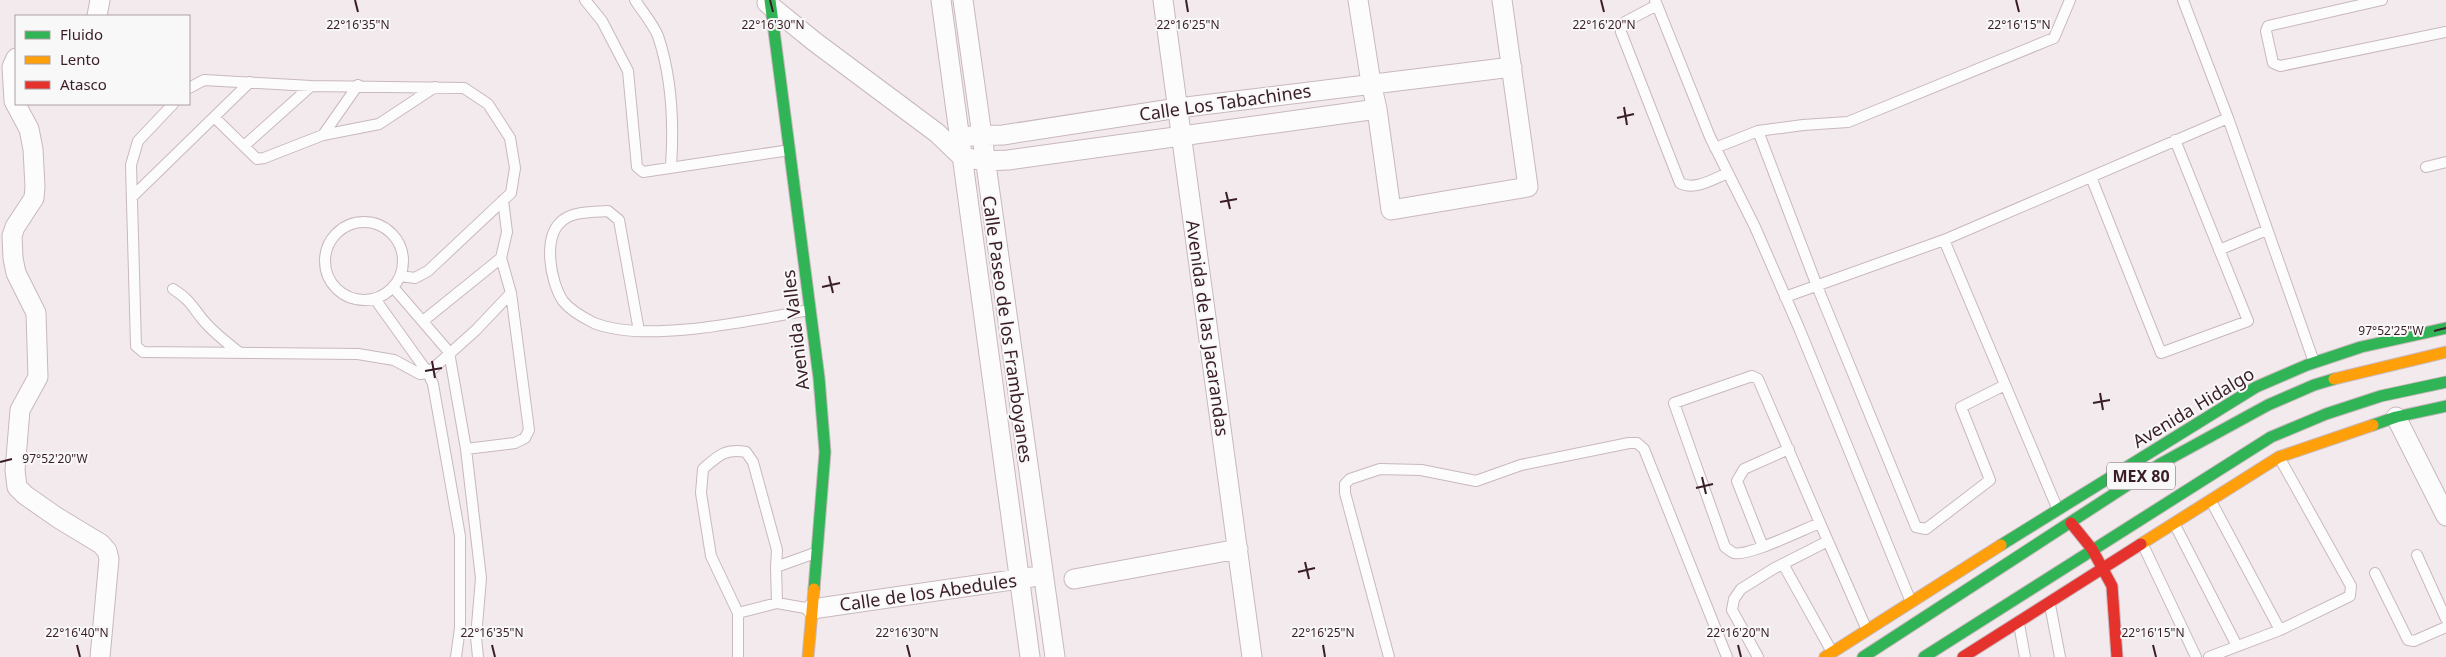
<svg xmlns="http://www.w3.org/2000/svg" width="2446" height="657" font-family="'Noto Sans',sans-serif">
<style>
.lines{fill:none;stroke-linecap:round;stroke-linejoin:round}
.lane-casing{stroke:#c9b8bd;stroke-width:12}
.street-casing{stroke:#c9b8bd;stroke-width:21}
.fast-casing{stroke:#c9b8bd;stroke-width:13}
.slow-casing{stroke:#c9b8bd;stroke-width:13}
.jam-casing{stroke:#c9b8bd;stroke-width:13}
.lane{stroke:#fdfcfc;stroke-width:10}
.street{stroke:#fdfcfc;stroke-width:19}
.fast{stroke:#30b455;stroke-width:11}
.slow{stroke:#ff9f0a;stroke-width:11}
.jam{stroke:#e5322d;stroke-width:11}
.ticks{fill:none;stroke:#3a1d27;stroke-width:2}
.labels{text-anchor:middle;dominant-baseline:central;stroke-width:4;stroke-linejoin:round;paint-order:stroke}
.shield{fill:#f8f8f8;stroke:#735f66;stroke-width:1}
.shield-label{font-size:16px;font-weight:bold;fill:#3a1d27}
.street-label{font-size:18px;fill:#3a1d27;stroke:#f8f8f8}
.ticks-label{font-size:12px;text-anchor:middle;fill:#3a1d27;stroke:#f8f8f8;stroke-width:4;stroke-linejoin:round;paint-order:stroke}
</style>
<rect width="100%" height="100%" fill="#f2eaec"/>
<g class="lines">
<g class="lane-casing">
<path id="lane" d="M585,0L602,21L628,71L637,167L643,172L790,150
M635,0C642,11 653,24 658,36C672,78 674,123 671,166
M1655,0L1710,137L1755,227L1799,328L1911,602
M2183,0L2228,118
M2382,0L2268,26L2266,31L2273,63L2280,66L2446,32
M1657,5L1625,22L1621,27V32L1680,183C1695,191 1713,179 1728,173
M189,88L204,80L311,86L464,88L488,104L510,138L515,168L511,193L428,271L415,278L400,276
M173,104L138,141L131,165L136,346L143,352L358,354L394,360L420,374L428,373L476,330L511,293
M214,117L257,159L264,158L323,135L379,124L435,87
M1758,131L1817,286L1916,527L1926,529L1990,480L1961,407L2005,385
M323,135L358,85
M244,146L311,86
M1715,148L1758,131L1803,125L1848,122L2054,38L2070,0
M2426,167L2446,162
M2091,177L2161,353L2248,321L2175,140
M132,197L250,82
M325 261a39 39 0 1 1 78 0a39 39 0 1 1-78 0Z
M1944,240L2058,510
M2219,250L2267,230
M393,287L449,352L466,449L481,578L476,637L478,657
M173,289C189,299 192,306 203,320C214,333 227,343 240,353
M1785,297L1944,240L2228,118L2314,362
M375,299L428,373L433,384L460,536V628L456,657
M423,321L501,258L507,232L503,200
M639,331L619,220L608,211C594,212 575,211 563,220C542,236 550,281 563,301C570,310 584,318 594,323C646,344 753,320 809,310
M1752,376L1758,379L1820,523C1804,529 1748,557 1734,553C1731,552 1728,549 1725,547L1674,403Z
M466,449L515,443L525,438L529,430L511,293L501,258
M2279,457L2351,586L2350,596L2280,630
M1820,523L1867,630
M2175,525L2237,646
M2143,545L2196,657
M1763,547L1737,481L1744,469L1789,449
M2417,555L2446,619
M1783,564L1832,652
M2375,573L2408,640L2414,641L2446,627
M777,603L811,609
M2050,605L2060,657
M738,613L711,556L701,493L703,469C718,456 725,448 746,452L753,462L777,550L776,567
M2019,624L2025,657
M738,657V613L777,603L776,567L815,553
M1389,657L1345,493V484L1350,479L1380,469L1421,470L1476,481L1521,465L1629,443H1637L1644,449L1727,657
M1758,657L1732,610L1734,599L1741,589L1773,569L1828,541
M2209,657L2280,630L2211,501"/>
</g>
<g class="street-casing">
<path id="street" d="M941,0L1030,657
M963,0L1055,657
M1163,0L1252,657
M1358,0L1371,83L1377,109L1391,210L1528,187L1502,0
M767,3L815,42L937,133L962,157L985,161L1008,160L1377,109
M97,16L100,0
M16,58L12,67L14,101L29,129L33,149L35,187L34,198L15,227L12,236L13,258L16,273L36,313L38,377L20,410L15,470L17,487L25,495L58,518L101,544L107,551L109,559L100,657
M971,136L1003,135L1178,108L1512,67
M2396,417L2446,516
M1074,579L1238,549
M812,609L1032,577"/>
</g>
<g class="fast-casing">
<path id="fast" d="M770,0L819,378L825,452L814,589
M2373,425L2396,417L2446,406
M2001,545L2256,387L2307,365L2361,347L2446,328
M1863,657L2160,464L2268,405L2314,385L2334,379
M1924,657L2271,437L2326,414L2381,396L2446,382"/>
</g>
<g class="slow-casing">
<path id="slow" d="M2334,379L2446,352
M2141,544L2279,457L2373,425
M808,657L814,589
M1825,657L2001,545"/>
</g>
<g class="jam-casing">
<path id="jam" d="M2071,523L2092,549L2112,586L2117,657
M1963,657L2141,544"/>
</g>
<use href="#lane" class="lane"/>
<use href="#street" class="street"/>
<use href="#fast" class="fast"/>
<use href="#slow" class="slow"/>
<use href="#jam" class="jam"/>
</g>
<path class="ticks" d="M355,0L358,12M770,0L773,12M1186,0L1188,12M1601,0L1604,12M2016,0L2019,12M1624,107L1627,125M1617,118L1634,114M1226,192L1230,209M1220,202L1237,199M829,276L833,293M822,287L840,283M2434,331L2446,328M432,361L435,378M425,371L442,368M2100,393L2103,410M2093,403L2110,400M0,462L12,459M1702,477L1706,494M1696,488L1713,484M1305,562L1309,579M1298,572L1315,568M77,645L80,657M492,645L495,657M907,645L910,657M1323,645L1325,657M1738,645L1741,657M2153,645L2156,657"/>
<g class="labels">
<rect class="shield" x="2107" y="462.5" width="68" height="27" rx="4"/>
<g class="shield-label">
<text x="2141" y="476">MEX 80</text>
</g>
<g class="street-label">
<text transform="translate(1225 102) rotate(-8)">Calle Los Tabachines</text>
<text transform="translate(1208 328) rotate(82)">Avenida de las Jacarandas</text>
<text transform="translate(1008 329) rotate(82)">Calle Paseo de los Framboyanes</text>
<text transform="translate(795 330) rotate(-97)">Avenida Valles</text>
<text transform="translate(2193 407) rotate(-31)">Avenida Hidalgo</text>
<text transform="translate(928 592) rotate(-8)">Calle de los Abedules</text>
</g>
</g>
<g class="ticks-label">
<text x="358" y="29">22°16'35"N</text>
<text x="773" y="29">22°16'30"N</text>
<text x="1188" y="29">22°16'25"N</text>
<text x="1604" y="29">22°16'20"N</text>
<text x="2019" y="29">22°16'15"N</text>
<text x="2391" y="335">97°52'25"W</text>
<text x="55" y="463">97°52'20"W</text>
<text x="77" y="637">22°16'40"N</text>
<text x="492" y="637">22°16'35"N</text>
<text x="907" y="637">22°16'30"N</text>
<text x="1323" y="637">22°16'25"N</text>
<text x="1738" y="637">22°16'20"N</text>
<text x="2153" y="637">22°16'15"N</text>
</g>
<rect x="15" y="15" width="175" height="90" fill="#f8f8f8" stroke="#aca0a4"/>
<rect x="25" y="31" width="25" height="8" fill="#30b455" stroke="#aca0a4"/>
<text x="60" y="40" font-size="15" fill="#3a1d27">Fluido</text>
<rect x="25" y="56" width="25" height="8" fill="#ff9f0a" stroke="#aca0a4"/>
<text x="60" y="65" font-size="15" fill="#3a1d27">Lento</text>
<rect x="25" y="81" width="25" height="8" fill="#e5322d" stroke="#aca0a4"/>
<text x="60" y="90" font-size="15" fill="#3a1d27">Atasco</text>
</svg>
